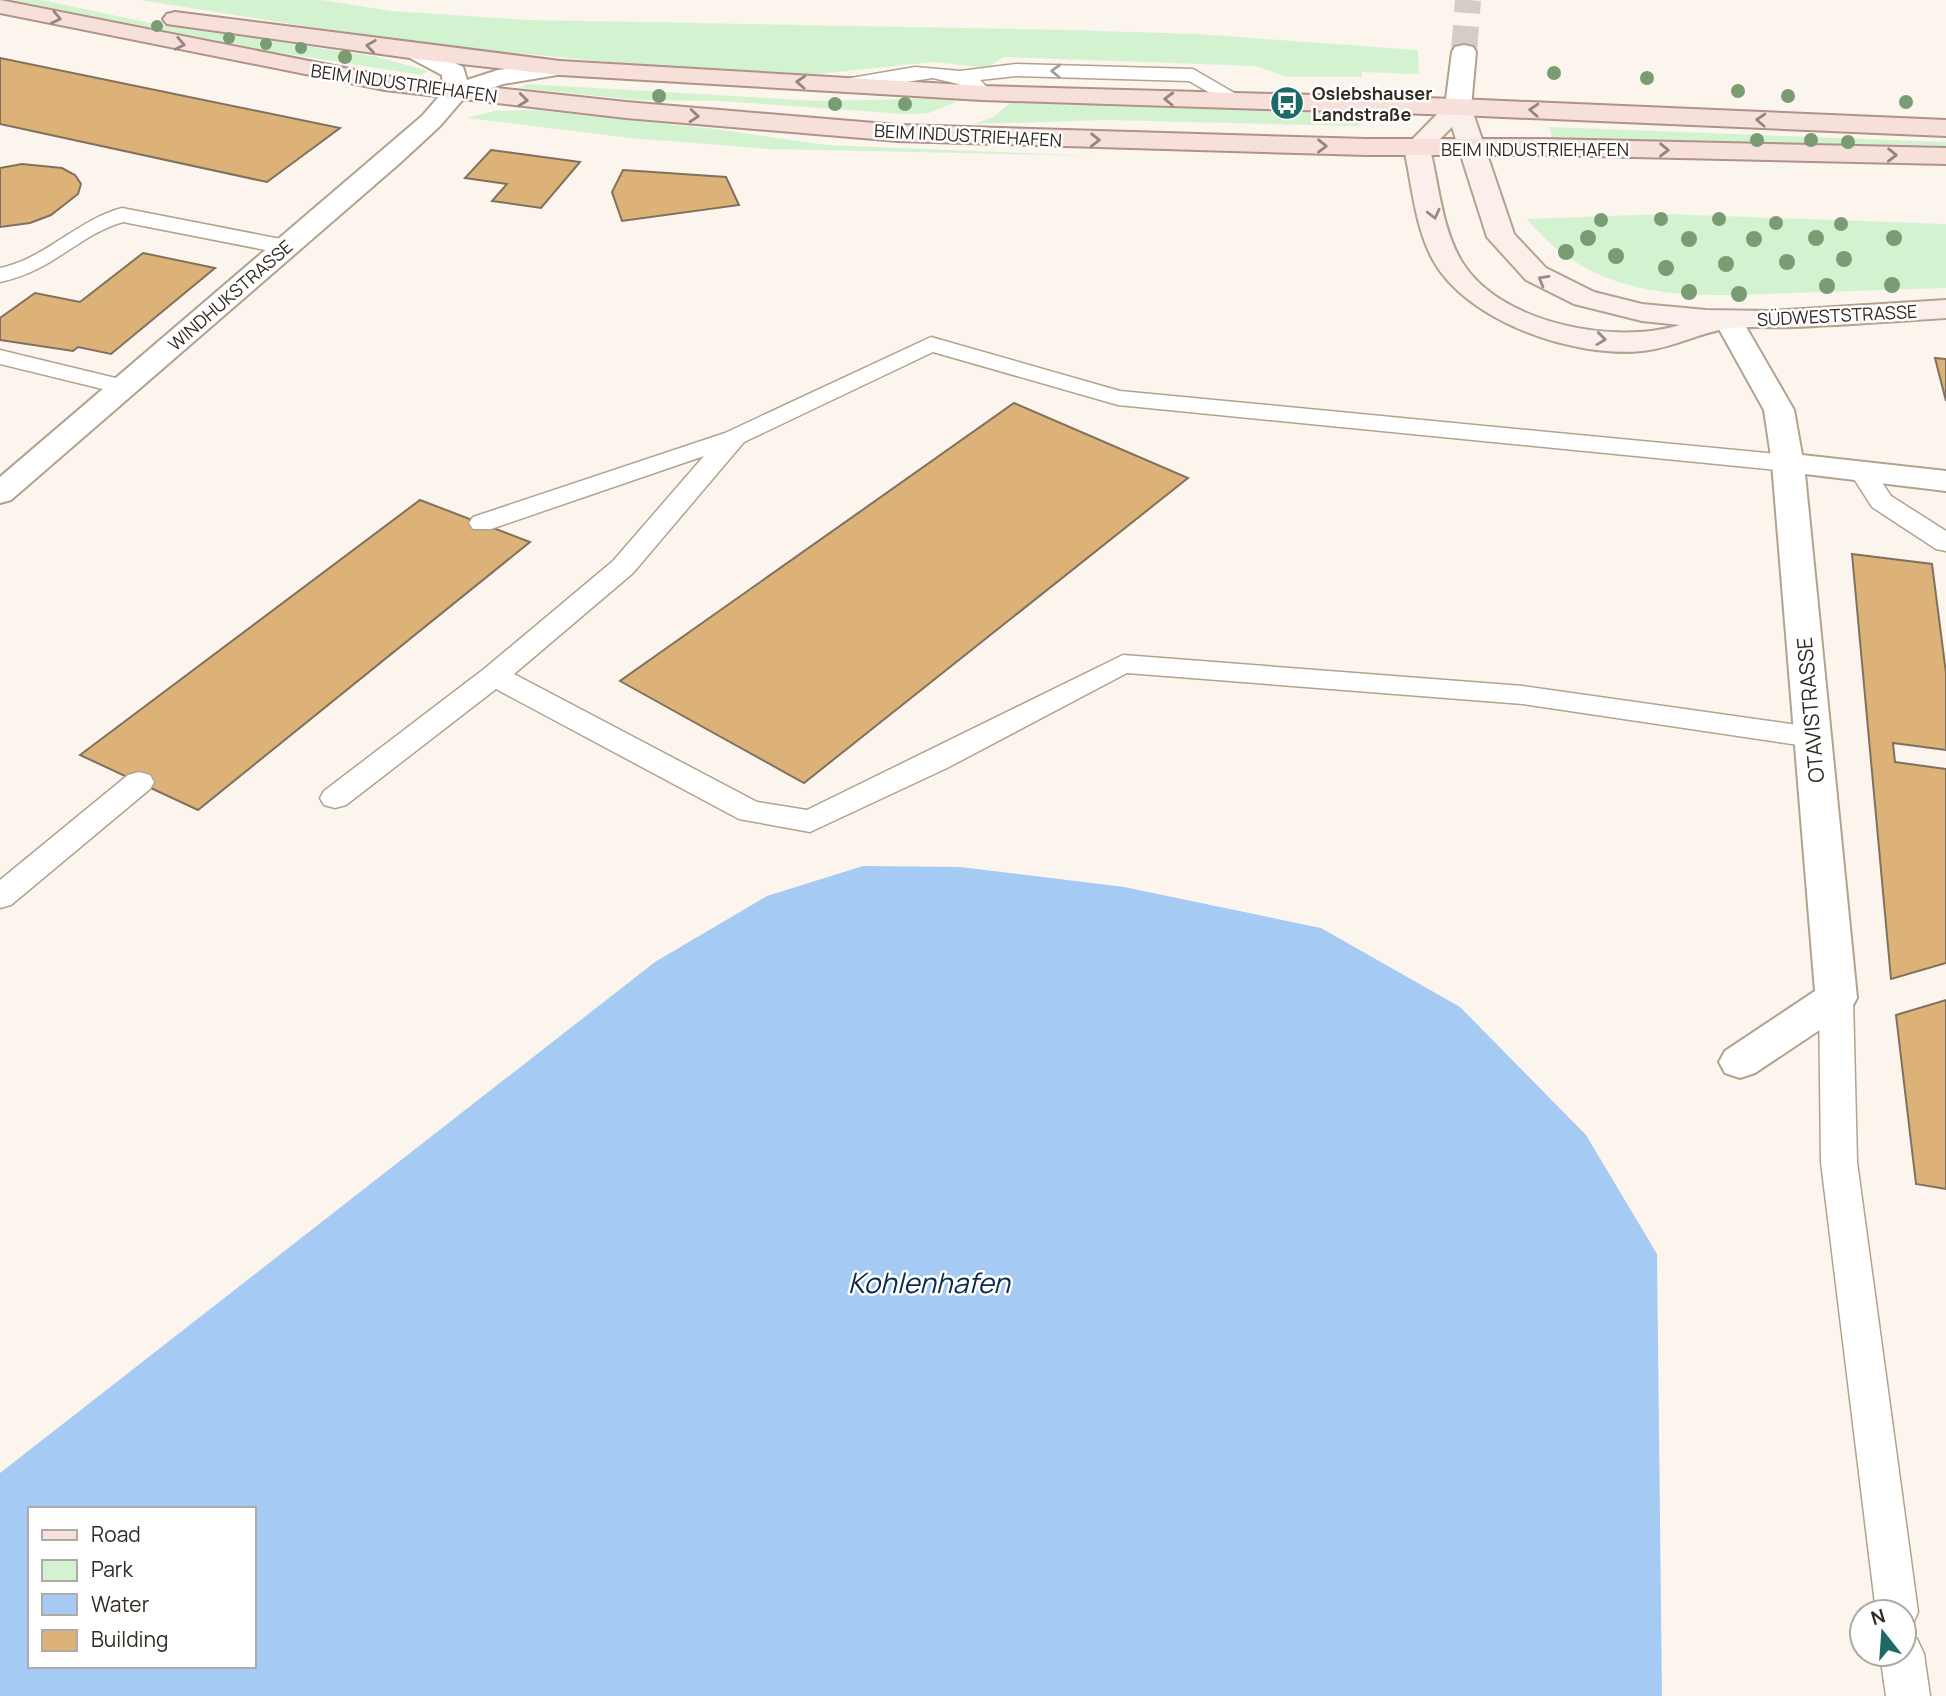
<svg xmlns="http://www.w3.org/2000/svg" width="1946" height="1696" font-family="Manrope,sans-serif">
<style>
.green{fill:#d3f3d0}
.water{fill:#a5caf4;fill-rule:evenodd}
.building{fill:#ddb278;stroke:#80715e;stroke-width:2}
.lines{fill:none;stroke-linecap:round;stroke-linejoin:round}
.street-tunnel{stroke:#d4cdc5;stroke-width:26;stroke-dasharray:26 13;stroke-linecap:butt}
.lane-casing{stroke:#b2a28e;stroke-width:3}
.street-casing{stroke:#b2a28e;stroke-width:4}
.secondary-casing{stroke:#b2a28e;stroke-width:4}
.primary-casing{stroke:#af928a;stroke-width:4}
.lane{fill:#fff;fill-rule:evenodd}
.street{fill:#fff;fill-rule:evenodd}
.secondary{fill:#fbefec;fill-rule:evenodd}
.primary{fill:#f7dfda;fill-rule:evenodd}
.tree{fill:#7a9c73}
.oneway{stroke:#94857e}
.oneway2{stroke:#a3a09c}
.oneway3{stroke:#968d88}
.labels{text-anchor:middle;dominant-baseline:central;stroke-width:5;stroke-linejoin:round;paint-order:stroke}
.far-street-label{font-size:18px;fill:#322b23;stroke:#fff}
.far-poi-label{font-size:18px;font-weight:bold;fill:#322b23;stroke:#fff;text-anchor:start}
.street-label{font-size:21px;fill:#322b23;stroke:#fff}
.near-water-label{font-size:28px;font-style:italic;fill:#0b2b4c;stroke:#fff}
</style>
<rect width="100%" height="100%" fill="#fcf5ed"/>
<path class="green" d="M10,0H42L145,22L378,57L428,71L421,75L263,50Z
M140,0H322L391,11L529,20L1069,30L1198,34L1418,50L1419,74L1362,72V77H1287L1256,66L1003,57L988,68L933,62L809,75L628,64L398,41Z
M526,84L820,101L951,98L956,102L929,113L905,114L720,101L636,100L520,88Z
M1013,101L1298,110L1337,114L1366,121L1357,126L1106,120L974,124L993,117Z
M535,110L715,129L826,145L1097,156L769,149L630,138L467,118L494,111Z
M1550,127L1946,142V147L1552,138Z
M1664,214L1946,224V288C1894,290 1843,291 1791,293C1691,297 1597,304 1527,219Z"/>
<path class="water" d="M863,866L960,867L1124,887L1321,928L1460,1007L1586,1135L1657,1254L1662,1696H0V1473L655,962L767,896ZM30,1509H254V1666H30Z"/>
<path class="building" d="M0,58L340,128L267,182L0,124Z
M491,150L580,162L541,208L492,201L507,184L465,178Z
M22,164L62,168L75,175L81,184L78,194L51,215L30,223L0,227V168Z
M623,170L726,177L739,205L622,221L612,192Z
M143,253L215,268L111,354L78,347L73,351L0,340V318L35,293L80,302Z
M1935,358L1946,359V401Z
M1014,403L1188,478L804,783L620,681Z
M420,500L530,542L198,810L80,755Z
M1852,554L1932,564L1946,673V750L1893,743L1895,762L1946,769V963L1891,979Z
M1946,1000V1189L1916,1184L1896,1015Z"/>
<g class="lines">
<path class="street-tunnel" d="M1464,52L1468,0"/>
<g class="lane-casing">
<path id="lane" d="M1016,64L1193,69L1250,102L1240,108L1233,106L1189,81L1016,76L980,80L989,89L979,95L958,84L933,78L845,91L835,85L845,79L915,67L960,71Z
M122,208L286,240L297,247L286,254L123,222C76,236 54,271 0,282V268C45,259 77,220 122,208Z
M931,337L1120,391L1788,455L1797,458L1801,463L1797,468L1788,471L1118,405L933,352L744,442L633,573L514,674L757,802L807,810L1123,655L1523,686L1812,727L1823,730L1827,737L1823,744L1812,747L1523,704L1127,673L947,768L810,832L739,819L496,689L346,805L335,808L324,805L320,798L324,791L484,669L613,561L704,456L491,529H473L469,523L473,517L725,433Z
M0,350L132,382L135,387L132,392L123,394L0,364Z
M1862,463L1871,466L1891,496L1946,531V551L1936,549L1872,507L1849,471L1853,466Z
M139,772L150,775L154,782L150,789L11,905L0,908V880L128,775Z
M1836,985L1848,989L1853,998L1857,1162L1918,1612L1912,1626L1904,1629V1612H1876L1821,1162L1819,998L1824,989Z
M1904,1634L1917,1639L1924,1654L1930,1696H1886L1880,1654H1904Z"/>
</g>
<g class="street-casing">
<path id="street" d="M417,45L463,67L467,80L498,70L560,61L569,63L572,68L569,73L503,84L464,98L440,126L400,163L11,500L0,503V477L422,116L443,92L442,75L408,57L405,52L408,47Z
M1464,45L1473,47L1476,52L1471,107L1467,112H1449L1445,107L1452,52L1455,47Z
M1728,311L1738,314L1742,320L1794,410L1802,455L1946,471V491L1805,474L1857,998L1851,1009L1755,1073L1740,1078L1725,1073L1719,1062L1725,1051L1815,991L1772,463L1764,410L1714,320L1718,314Z"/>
</g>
<g class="secondary-casing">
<path id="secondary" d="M1458,99L1467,102L1471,107L1514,234L1546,268L1594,292L1642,304L1706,310L1772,311L1946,300V318C1895,321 1844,325 1793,327C1773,328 1754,326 1734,328C1704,330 1674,348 1642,351C1575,358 1467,322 1433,260C1415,227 1412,185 1404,148L1449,102ZM1452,127L1487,237L1526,280L1574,304L1642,321L1680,325C1616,345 1501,325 1462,262C1442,229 1439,186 1430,149Z"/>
</g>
<g class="primary-casing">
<path id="primary" d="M0,0L385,76L626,102L898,125L1366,139H1543L1946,148V164L1543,155H1366L898,141L626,118L385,90L0,13Z
M175,12L560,61L982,86L1458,99L1946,120V136L1458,115L982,100L560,75L417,59L167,24L163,19L167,14Z"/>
</g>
<use href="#lane" class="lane"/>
<use href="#street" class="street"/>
<use href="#secondary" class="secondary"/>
<use href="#primary" class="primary"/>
</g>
<g class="tree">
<circle cx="157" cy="26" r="6"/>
<circle cx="229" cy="38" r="6"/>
<circle cx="266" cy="44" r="6"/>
<circle cx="301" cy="48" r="6"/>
<circle cx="345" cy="57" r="7"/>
<circle cx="1554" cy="73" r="7"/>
<circle cx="1647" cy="78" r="7"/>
<circle cx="1738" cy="91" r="7"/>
<circle cx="659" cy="96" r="7"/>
<circle cx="1788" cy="96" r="7"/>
<circle cx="1906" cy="102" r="7"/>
<circle cx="835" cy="104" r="7"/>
<circle cx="905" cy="104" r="7"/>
<circle cx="1757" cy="140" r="7"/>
<circle cx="1811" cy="140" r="7"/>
<circle cx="1848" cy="142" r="7"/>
<circle cx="1661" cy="219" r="7"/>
<circle cx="1719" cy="219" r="7"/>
<circle cx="1601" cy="220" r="7"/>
<circle cx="1776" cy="223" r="7"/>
<circle cx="1841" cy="224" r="7"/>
<circle cx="1588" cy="238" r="8"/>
<circle cx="1816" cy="238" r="8"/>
<circle cx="1894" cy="238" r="8"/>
<circle cx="1689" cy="239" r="8"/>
<circle cx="1754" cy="239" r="8"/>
<circle cx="1566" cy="252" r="8"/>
<circle cx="1616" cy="256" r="8"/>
<circle cx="1844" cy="259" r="8"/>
<circle cx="1787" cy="262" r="8"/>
<circle cx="1726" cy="264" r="8"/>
<circle cx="1666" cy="268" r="8"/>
<circle cx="1892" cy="285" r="8"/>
<circle cx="1827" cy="286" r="8"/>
<circle cx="1689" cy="292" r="8"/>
<circle cx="1739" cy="294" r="8"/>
</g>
<defs><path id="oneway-chevron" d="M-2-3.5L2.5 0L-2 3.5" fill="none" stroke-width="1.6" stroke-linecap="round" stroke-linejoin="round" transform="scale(1.75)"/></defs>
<g class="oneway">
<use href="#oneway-chevron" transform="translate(56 18) rotate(12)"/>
<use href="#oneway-chevron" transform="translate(180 44) rotate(11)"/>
<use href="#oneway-chevron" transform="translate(371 46) rotate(-172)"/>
<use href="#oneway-chevron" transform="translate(801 82) rotate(-177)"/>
<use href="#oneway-chevron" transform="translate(1169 99) rotate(-178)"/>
<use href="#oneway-chevron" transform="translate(523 100) rotate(6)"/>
<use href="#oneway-chevron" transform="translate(1534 110) rotate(-177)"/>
<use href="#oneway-chevron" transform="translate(694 116) rotate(5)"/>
<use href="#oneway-chevron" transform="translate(1761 120) rotate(-177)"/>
<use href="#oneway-chevron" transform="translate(1095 140) rotate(1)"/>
<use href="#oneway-chevron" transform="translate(1322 146) rotate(1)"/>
<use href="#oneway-chevron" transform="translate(1664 150) rotate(1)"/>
<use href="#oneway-chevron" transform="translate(1892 155) rotate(1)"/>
</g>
<use class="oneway2" href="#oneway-chevron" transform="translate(1056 71) rotate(-178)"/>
<g class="oneway3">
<use href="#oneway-chevron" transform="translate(1434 214) rotate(76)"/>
<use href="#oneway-chevron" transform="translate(1543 280) rotate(-150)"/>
<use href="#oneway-chevron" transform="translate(1601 339) rotate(7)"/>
</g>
<defs>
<g id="bus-disc" transform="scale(1.75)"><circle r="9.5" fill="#1d6966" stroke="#fff"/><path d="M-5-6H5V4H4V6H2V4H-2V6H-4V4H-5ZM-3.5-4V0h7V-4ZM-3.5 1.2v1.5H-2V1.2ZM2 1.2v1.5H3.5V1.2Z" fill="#fff"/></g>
</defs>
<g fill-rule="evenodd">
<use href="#bus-disc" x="1287" y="103"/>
</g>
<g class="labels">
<g class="far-street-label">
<text transform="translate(404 83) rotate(8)">BEIM INDUSTRIEHAFEN</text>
<text transform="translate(968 135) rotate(3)">BEIM INDUSTRIEHAFEN</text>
<text x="1535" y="149">BEIM INDUSTRIEHAFEN</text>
<text transform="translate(230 295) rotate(-41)">WINDHUKSTRASSE</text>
<text transform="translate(1837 315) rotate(-3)">SÜDWESTSTRASSE</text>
</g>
<g class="far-poi-label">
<text x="1312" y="93">Oslebshauser<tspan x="1312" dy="21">Landstraße</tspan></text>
</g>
<g class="street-label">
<text transform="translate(1810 710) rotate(-95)">OTAVISTRASSE</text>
</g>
<g class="near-water-label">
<text x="929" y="1282">Kohlenhafen</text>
</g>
</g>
<rect x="28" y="1507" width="228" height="161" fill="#ffffff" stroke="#adaaa7" stroke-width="2"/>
<rect x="42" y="1530" width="35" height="10" fill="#f7dfda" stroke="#adaaa7" stroke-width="2"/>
<text x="91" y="1542" font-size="21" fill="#322b23">Road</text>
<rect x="42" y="1560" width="35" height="21" fill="#d3f3d0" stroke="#adaaa7" stroke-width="2"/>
<text x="91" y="1577" font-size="21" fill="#322b23">Park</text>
<rect x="42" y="1594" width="35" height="21" fill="#a5caf4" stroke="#adaaa7" stroke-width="2"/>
<text x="91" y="1612" font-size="21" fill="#322b23">Water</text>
<rect x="42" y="1630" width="35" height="21" fill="#ddb278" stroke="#adaaa7" stroke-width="2"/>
<text x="91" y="1647" font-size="21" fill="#322b23">Building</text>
<g transform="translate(1883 1633) rotate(343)"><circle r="33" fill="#ffffff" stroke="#adaaa7" stroke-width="2"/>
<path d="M0-5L12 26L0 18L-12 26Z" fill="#1d6966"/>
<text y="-10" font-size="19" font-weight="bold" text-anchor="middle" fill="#322b23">N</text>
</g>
</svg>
